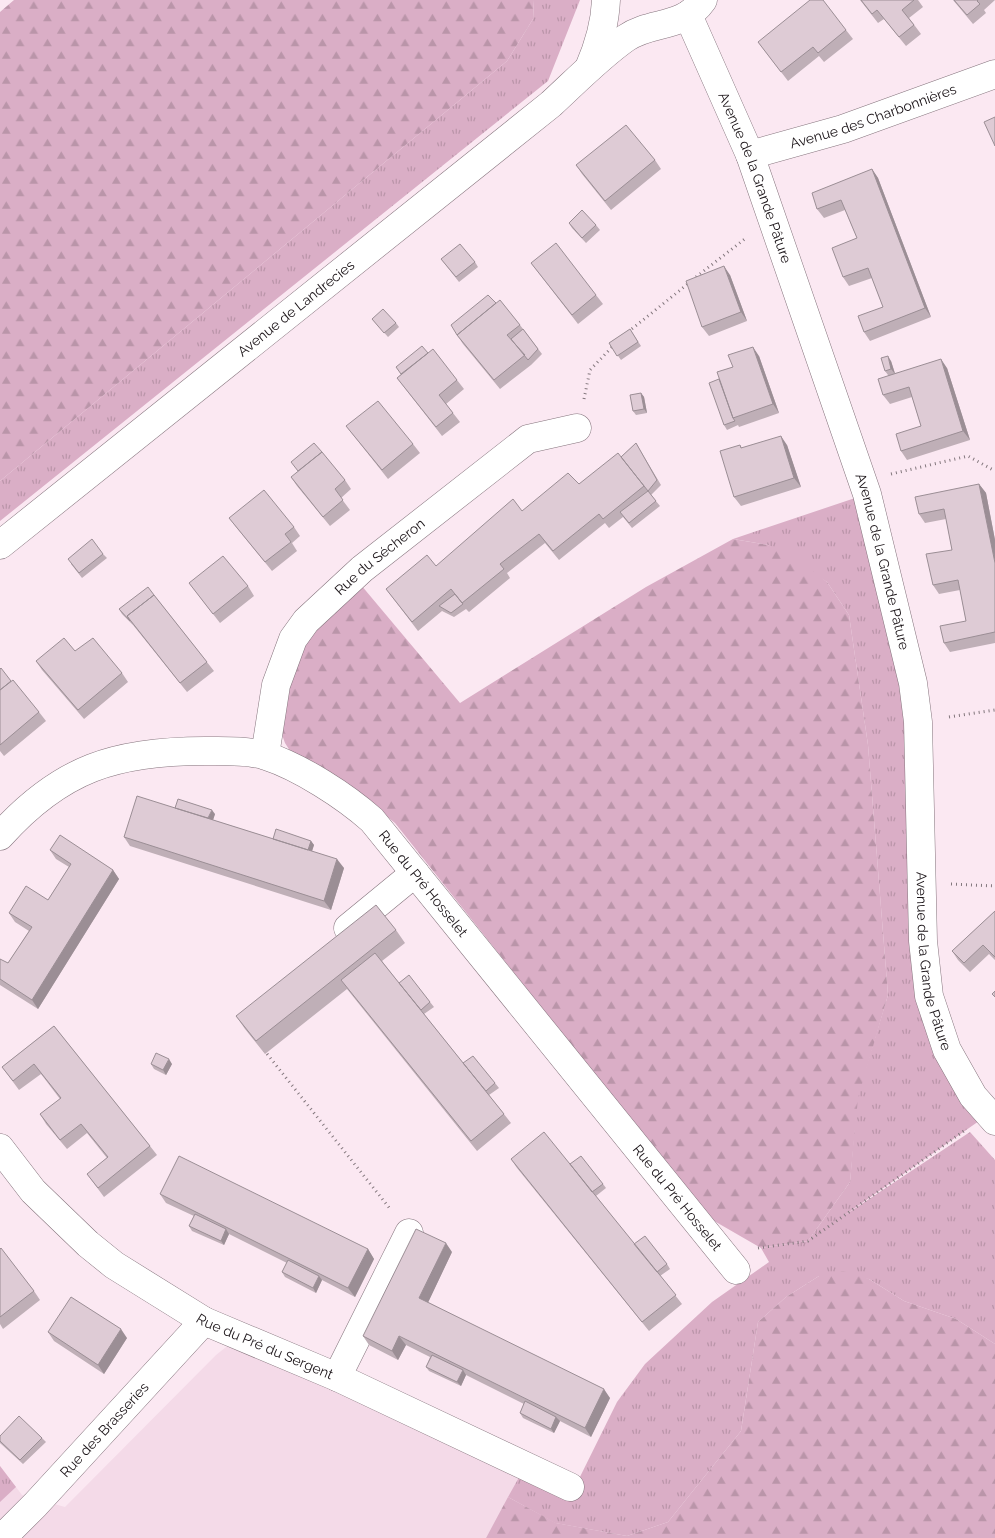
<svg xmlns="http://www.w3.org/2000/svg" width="995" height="1538" font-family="Raleway,sans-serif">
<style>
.built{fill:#f4dae8}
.grass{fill:url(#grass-tufts)}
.forest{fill:url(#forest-firs)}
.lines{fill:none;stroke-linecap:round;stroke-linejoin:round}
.minor-casing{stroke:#85747d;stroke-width:29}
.path{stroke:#83777d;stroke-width:3;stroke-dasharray:1 4;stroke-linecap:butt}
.minor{stroke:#fff;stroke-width:28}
.wall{fill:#bfafb7}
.shaded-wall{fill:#9b8e95}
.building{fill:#decbd5;stroke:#9b8e95}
.labels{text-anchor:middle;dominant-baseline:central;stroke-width:4;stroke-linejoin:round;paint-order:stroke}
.street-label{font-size:14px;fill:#1a1317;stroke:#fbe8f2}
</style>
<defs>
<pattern id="grass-tufts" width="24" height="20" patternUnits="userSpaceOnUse" patternTransform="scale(1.25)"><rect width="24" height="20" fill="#daaec6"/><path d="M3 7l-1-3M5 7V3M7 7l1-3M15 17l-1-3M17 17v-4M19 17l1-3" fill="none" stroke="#ba95a9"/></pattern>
<pattern id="forest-firs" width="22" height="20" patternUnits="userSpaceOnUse" patternTransform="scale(1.25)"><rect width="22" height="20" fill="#daaec6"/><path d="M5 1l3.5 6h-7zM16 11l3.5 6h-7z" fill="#ba95a9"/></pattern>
</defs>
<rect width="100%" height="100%" fill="#fbe8f2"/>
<path class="built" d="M240,1336L527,1467L486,1538H0V1466L22,1495L65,1507L216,1355Z"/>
<path class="grass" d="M534,0H580L548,81L0,521V481L507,61L533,19Z
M867,494L903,638L929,996L989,1114L842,1217L970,1132L995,1160V1344L956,1319L904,1301L869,1279L819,1276L786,1297L758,1322L741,1431L668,1522L627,1536L555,1523L508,1497L522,1472L573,1491L617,1402L645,1364L712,1302L769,1262L761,1248L808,1241L850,1182L857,1098L888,995L868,745L849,615L827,582L768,545L733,539Z
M0,1466L16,1487L0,1502Z"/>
<path class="forest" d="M14,0H534L533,19L507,61L0,481V12Z
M733,539L768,545L792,555L827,582L849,615L868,745L888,995L858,1098L850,1182L808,1241L761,1248L709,1218L395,823L352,789L292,754L285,743L280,729L293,655L318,618L361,585L460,703L646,587Z
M843,1271L869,1279L904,1301L956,1319L995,1344V1538H486L508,1497L556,1523L627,1536L668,1522L741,1431L758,1322L786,1297L819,1276Z"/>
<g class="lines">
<g class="minor-casing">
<g id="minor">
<path id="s1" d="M688,15L750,155L867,494L913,683L918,722L923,941L929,996L947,1050L973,1096L995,1121"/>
<path d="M589,68C599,45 605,25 606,0"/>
<path id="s2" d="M750,155L843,129L995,74"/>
<path id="s3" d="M0,545L551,104C575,82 599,57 626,38C652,20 682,30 703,0"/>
<path id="s4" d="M265,755L276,685L293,639L306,621L362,569L528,439L577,428"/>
<path id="s5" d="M0,836C61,768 116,751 205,751C223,751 249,750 266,756C300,767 345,796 372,820L736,1270"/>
<path d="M348,928L415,873"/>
<path id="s6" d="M0,1148L33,1191L88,1244L114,1265L204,1321L337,1377L570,1487"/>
<path d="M337,1377L409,1233"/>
<path id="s7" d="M2,1538L35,1505L204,1321"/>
</g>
</g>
<path class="path" d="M696,277L746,238
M628,332L689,283
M584,399L590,370L614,345
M891,474L968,456L995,471
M949,717L995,710
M951,884L995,886
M264,1050L391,1210
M758,1248L808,1241L964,1131"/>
<use href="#minor" class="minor"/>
</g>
<path class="wall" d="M860,0H918L923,7L909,18L921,34L906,46L884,19L878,23Z
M953,0H995L984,10L986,13L973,24Z
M846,30L853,39L824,62L819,56L788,81L758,42Z
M655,160L661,169L611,210L582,174L576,165Z
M872,169L878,178L931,317L870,341L864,332L883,307L872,278L849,286L843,277L857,238L845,210L824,218L817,209Z
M569,223L596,225L600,230L586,243L572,228Z
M441,259L475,262L478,267L459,282Z
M531,263L596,295L603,304L578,324Z
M730,275L747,321L709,336L702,327Z
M372,319L396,323L399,327L388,337Z
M520,325L542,354L531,365L500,389L463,344L457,335Z
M630,329L641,346L621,360L609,343Z
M428,353L457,380L464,389L446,404L460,422L442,436L397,378L401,374L396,367Z
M759,356L779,413L739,427L738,425L727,430L724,425L719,379L733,367Z
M891,361L895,373L947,368L970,440L907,460L901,451L921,426L912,397L890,404L883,395L888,375L885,371Z
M641,393L644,397L647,413L636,415L633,411Z
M346,426L413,444L420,453L388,479Z
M636,443L661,485L651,495L660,506L632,528L623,517L609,528L605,523L559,560L545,543L507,573L510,578L469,612L466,609L454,617L442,611L418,631L386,589L436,566L522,511L579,484L621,457Z
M740,445L742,448L787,445L801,487L741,506L734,497Z
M291,477L345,480L351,489L341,498L350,510L330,526L297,486Z
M979,484L986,493L995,540V643L950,652L944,643L966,621L960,590L939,594L933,585L952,550L946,519L925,523L919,514Z
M229,518L294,527L300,536L292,543L297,551L272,571L236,527Z
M103,554L107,558L82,578L71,564Z
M189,583L248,586L254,596L220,623Z
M154,595L214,671L187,692L133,625L122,614L119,609Z
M75,651L122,673L128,682L84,719L42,670L36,661Z
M0,669L39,712L46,721L4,756L0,751Z
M175,808L215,814L213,820L273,839L311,841L314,845L312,851L344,868L331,910L130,846L124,837Z
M50,850L113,870L119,879L38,1009L0,985V959L8,963L29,931L15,922L9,913L48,900L69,867L56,859Z
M995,911V960L989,954L970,972L958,960L952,951Z
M396,930L405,943L382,961L399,983L430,1002L434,1007L424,1014L463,1063L495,1083L499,1088L489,1095L511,1123L477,1151L347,989L265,1054L245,1029L236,1016Z
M54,1026L150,1146L157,1155L104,1197L87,1174L107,1158L87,1133L67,1149L46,1124L40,1114L60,1099L41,1074L19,1090L2,1067Z
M151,1064H172L166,1075L154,1069Z
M511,1159L570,1164L603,1184L606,1188L596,1196L634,1244L667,1264L670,1269L660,1276L682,1304L649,1331L517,1168Z
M160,1194L368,1249L374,1259L355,1297L322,1280L316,1293L285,1277L282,1272L287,1263L229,1234L224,1245L192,1231L189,1226L194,1216L166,1203Z
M0,1249L34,1291L40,1300L3,1329L0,1324Z
M452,1252L428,1302L610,1398L591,1437L560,1421L554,1433L523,1418L520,1413L524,1404L466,1375L461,1386L429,1371L426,1367L430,1357L406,1345L398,1360L369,1345L363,1336Z
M48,1332L127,1338L104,1374L54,1341Z
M0,1436L42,1438L46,1442L23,1464L0,1443Z"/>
<path class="shaded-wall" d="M872,169L878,178L931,317L925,308Z
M724,266L730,275L747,321L741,312Z
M753,347L759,356L779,413L773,404Z
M888,356L891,361L895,374L891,369Z
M941,359L947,368L970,440L963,431Z
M641,393L644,397L647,413L644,409Z
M781,436L787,445L801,487L794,478Z
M979,484L986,493L995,540V563Z
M212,810L215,814L211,826L207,821Z
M311,841L314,845L310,857L307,853Z
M337,859L344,868L331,910L324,901Z
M113,870L119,879L38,1009L32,1000Z
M169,1059L172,1064L166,1075L163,1070Z
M226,1229L229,1234L224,1245L221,1241Z
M446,1243L452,1252L426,1307L419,1298Z
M368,1249L374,1259L355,1297L348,1288Z
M319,1276L322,1280L316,1293L313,1288Z
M121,1329L127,1338L104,1374L98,1365Z
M399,1336L406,1345L398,1360L392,1351Z
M463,1370L466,1375L461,1386L457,1382Z
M604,1389L610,1398L591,1437L585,1428Z
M556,1417L560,1421L554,1433L551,1429Z"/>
<path class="building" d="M810,0H823L846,30L818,53L813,47L781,72L758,42Z
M861,0H914L902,10L914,25L899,37L877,10L872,14Z
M954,0H978L977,1L980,4L967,15Z
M995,117V146L984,122Z
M626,125L655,160L605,201L576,165Z
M872,169L925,308L864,332L858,316L883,307L868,268L843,277L832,248L857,238L841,200L817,209L812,193Z
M582,210L596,225L582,238L569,223Z
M556,243L596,295L572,315L531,263Z
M460,244L475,262L456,277L441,259Z
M724,266L741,312L702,327L686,281Z
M488,295L496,303L457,335L451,325Z
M500,300L520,325L507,335L525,355L494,380L457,335Z
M383,309L396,323L384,333L372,319Z
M523,329L538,349L528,360L511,339Z
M630,329L638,342L617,356L609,343Z
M422,346L428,353L401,374L396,367Z
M753,347L773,404L733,418L717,372L733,367L728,355Z
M433,349L457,380L439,395L453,413L436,427L397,378Z
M888,356L891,369L885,371L881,358Z
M941,359L963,431L901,451L896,434L921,426L909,387L883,395L878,379Z
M719,379L733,418L735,421L724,425L709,383Z
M641,393L644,409L633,411L630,395Z
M378,401L413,444L382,470L346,426Z
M781,436L794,478L734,497L720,451L740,445L741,448Z
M314,443L322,452L298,471L291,462Z
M636,443L657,480L648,491L621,457Z
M322,452L345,480L335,489L343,500L323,517L291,477Z
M618,453L644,486L603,519L599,514L553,551L539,534L500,564L504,569L462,603L451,589L412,622L386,589L427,555L436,566L513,499L522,511L568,473L579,484Z
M979,484L995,563V632L944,643L940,626L966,621L958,580L933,585L926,554L952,550L944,509L919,514L915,497Z
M264,490L294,527L285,534L291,542L265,562L229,518Z
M648,491L656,501L629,523L620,512Z
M92,539L103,554L79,573L68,559Z
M223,556L248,586L213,614L189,583Z
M148,587L154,595L127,616L130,621L119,609Z
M455,594L463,604L451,613L439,606Z
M154,595L207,662L180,683L127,616Z
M64,638L75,651L93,638L122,673L78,710L36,661Z
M1,668L11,681L0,690V669Z
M13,680L39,712L0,745V690Z
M137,796L337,859L324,901L124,837Z
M178,799L212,810L208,818L175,808Z
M276,829L311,841L308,850L273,839Z
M60,835L113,870L32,1000L0,979V959L8,963L32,927L9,913L26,886L48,900L71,864L50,850Z
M376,905L396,930L256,1041L236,1016Z
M995,911V957L983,945L964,963L952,951Z
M375,953L504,1114L471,1141L341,980Z
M409,975L430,1002L421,1010L399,983Z
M995,991V997L992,994Z
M54,1026L150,1146L98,1188L87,1174L108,1157L81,1124L60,1140L40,1114L61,1098L34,1064L13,1081L2,1067Z
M156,1053L169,1059L163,1070L151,1064Z
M473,1056L495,1083L486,1091L463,1063Z
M544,1132L676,1295L642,1322L511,1159Z
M179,1156L368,1249L348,1288L160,1194Z
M581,1156L603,1184L592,1192L570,1164Z
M195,1214L226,1229L221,1241L189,1226Z
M416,1229L446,1243L419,1298L604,1389L585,1428L399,1336L392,1351L363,1336Z
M645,1236L667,1264L657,1272L634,1244Z
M1,1248L34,1291L0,1317V1249Z
M288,1260L319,1276L313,1288L282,1272Z
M71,1297L121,1329L98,1365L48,1332Z
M432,1355L463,1370L457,1382L426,1367Z
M525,1401L556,1417L551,1429L520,1413Z
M19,1416L42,1438L20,1460L0,1441V1436Z"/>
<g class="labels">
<g class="street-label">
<text stroke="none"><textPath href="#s2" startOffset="129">Avenue des Charbonnières</textPath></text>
<text stroke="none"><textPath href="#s1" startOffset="176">Avenue de la Grande Pâture</textPath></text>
<text stroke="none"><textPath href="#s3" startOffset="379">Avenue de Landrecies</textPath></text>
<text stroke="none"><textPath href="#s4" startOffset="240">Rue du Sécheron</textPath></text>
<text stroke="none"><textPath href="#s1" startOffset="581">Avenue de la Grande Pâture</textPath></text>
<text stroke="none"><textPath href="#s5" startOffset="498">Rue du Pré Hosselet</textPath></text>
<text stroke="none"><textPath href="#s1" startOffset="986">Avenue de la Grande Pâture</textPath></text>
<text stroke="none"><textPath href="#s5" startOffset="902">Rue du Pré Hosselet</textPath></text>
<text stroke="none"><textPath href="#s6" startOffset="336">Rue du Pré du Sergent</textPath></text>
<text stroke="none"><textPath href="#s7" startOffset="149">Rue des Brasseries</textPath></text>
</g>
</g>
</svg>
